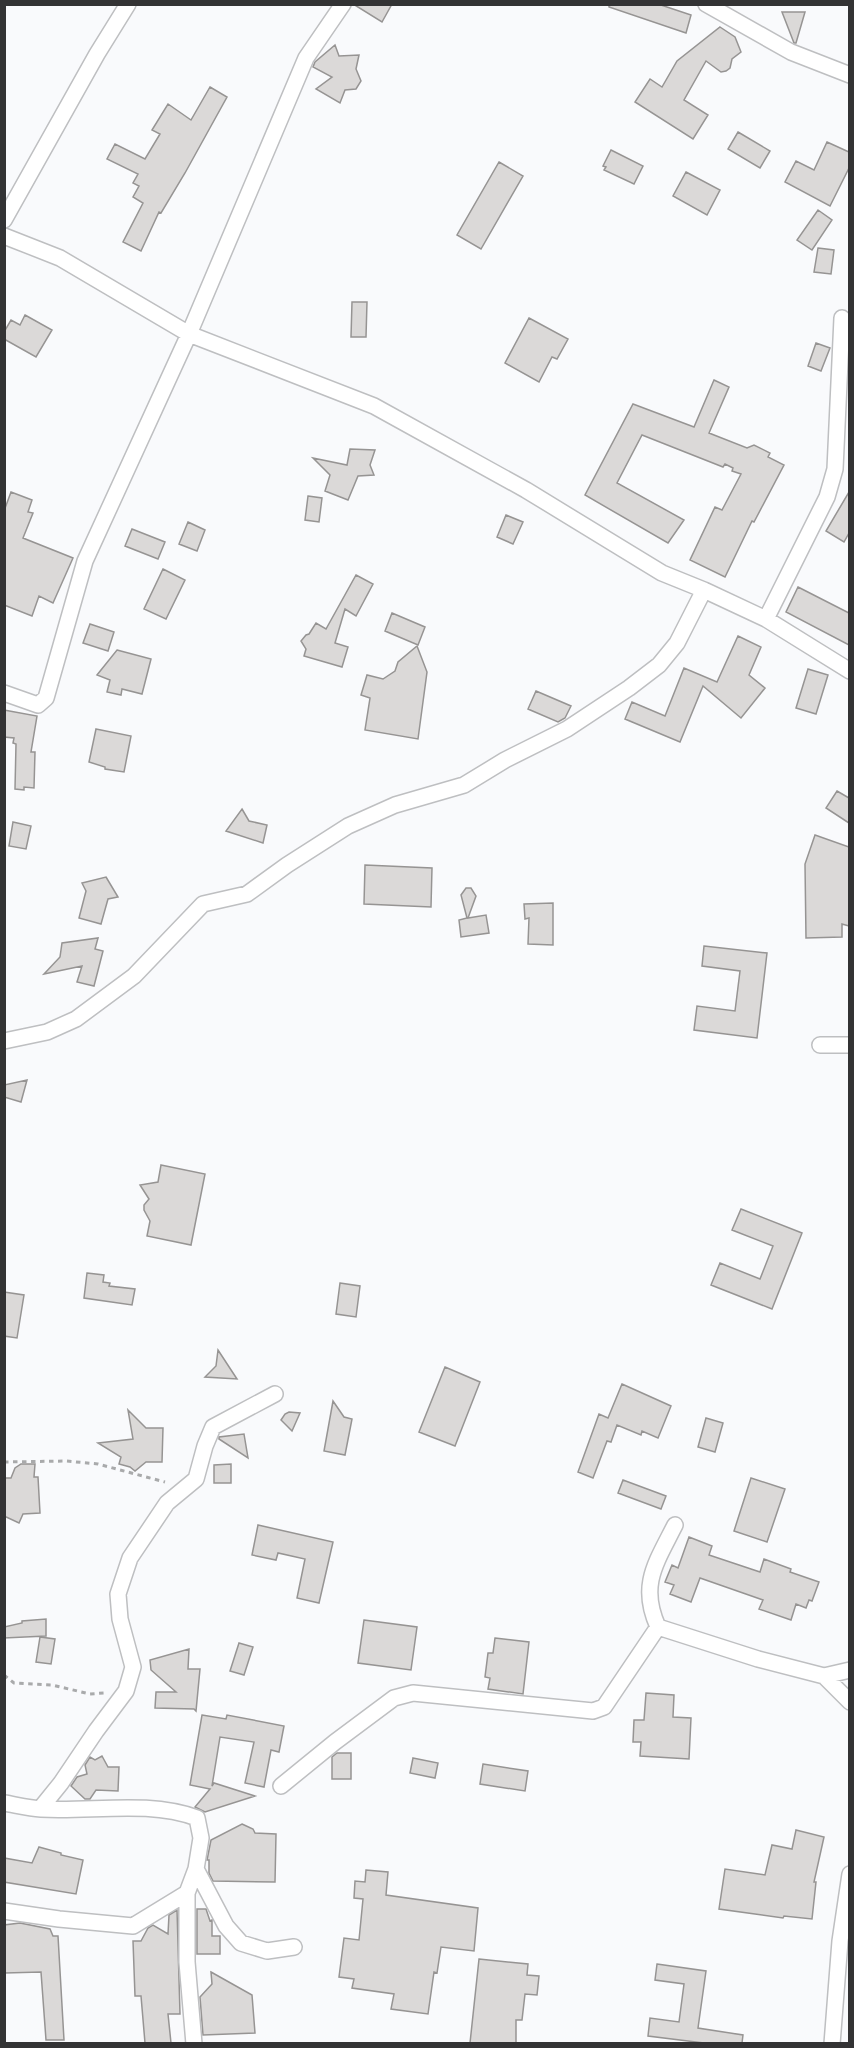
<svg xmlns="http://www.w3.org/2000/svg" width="854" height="2048" font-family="'Space Grotesk',sans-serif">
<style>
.building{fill:#dbd9d8;stroke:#969493;stroke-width:1.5}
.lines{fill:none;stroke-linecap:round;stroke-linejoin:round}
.street-casing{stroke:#bebfc1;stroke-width:18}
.path{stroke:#a9aaab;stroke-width:3;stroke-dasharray:4.5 4.5;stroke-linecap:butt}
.street{stroke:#fff;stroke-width:15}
</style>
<rect width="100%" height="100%" fill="#f9fafc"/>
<path class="building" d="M353,4H392L382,22Z
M609,4H658L691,15L686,33L609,7Z
M782,12H805L796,43H794Z
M720,27L735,37L741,52L732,59L730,68L726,71L721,72L706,61L684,100L708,115L693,139L635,102L650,79L662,87L677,61Z
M335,45L339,56L359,55L356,69L361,81L356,89L345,90L340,103L316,89L332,77L313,67L315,62Z
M210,87L227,97L185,173L161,213L159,212L141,251L123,242L143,203L133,197L139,186L133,183L138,174L107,159L115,144L145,159L160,134L152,130L168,104L191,120Z
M738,132L770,151L760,168L728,149Z
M827,142L849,152V168L830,206L785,182L796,161L814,170Z
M611,150L643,166L634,184L604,170L606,167L603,166Z
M499,162L523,176L481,249L457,235Z
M686,172L720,190L707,215L673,196Z
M818,210L832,220L812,250L797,240Z
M818,248L834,250L831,274L814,272Z
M352,302H367L366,337H351Z
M25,315L52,330L36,357L4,339V332L11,320L20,325Z
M529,318L568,339L557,359L552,357L539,382L505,363Z
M816,343L830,348L821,371L808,366Z
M714,380L729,387L709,433L747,448L754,445L770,453L768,457L784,465L754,522L752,521L725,577L690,560L715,507L722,510L741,474L732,471L733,468L725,464L723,467L642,435L617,483L684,520L668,543L585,495L633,404L694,427Z
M350,449L375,450L370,465L374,475L358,476L348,500L325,491L330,475L313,458L347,465Z
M11,492L32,500L28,512L33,513L23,538L73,558L53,603L39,596L32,616L4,605V511Z
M849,492V533L844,542L826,531Z
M308,496L322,498L319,522L305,520Z
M506,515L523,522L513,544L497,537Z
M188,522L205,530L197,551L179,544Z
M132,529L165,542L158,559L125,546Z
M163,569L185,580L166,619L144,609Z
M356,575L373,584L356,616L345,609L335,643L348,647L342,667L304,656L306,649L301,641L306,635L309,634L316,623L326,629Z
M798,587L849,613V645L786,612Z
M392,613L425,627L418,645L385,631Z
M90,624L114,632L108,651L83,643Z
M738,636L761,647L749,675L765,688L741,718L703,686L680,742L625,719L632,702L665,716L684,668L717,682Z
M417,646L427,672L418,739L365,730L370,698L361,695L367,675L383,679L395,671L398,662Z
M117,650L151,659L142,694L122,689L121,695L107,692L110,680L97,675Z
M808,669L828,675L816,714L796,708Z
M536,691L571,706L565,718L558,722L528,709Z
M4,710L37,716L31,752H35L34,788L24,787V790L15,789L16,744L13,743L14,738L4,737Z
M96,729L131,736L124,772L105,769V767L89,762Z
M837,791L849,798V823L826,808Z
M242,809L249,821L267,825L263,843L226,831Z
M13,822L31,826L26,849L9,846Z
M815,835L849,847V926L842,924V937L806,938L805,864Z
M365,865L432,868L431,907L364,904Z
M106,877L118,897L108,899L101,924L79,918L86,891L82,883Z
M466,888H471L476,896L468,918L486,915L489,933L461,937L459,920L467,918L461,895Z
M553,903V945L528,944L529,918L525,919L524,904Z
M98,938L95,949L103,951L94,986L77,982L82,966L44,974L60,957L62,943Z
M704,946L767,953L757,1038L694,1030L697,1006L735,1011L740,971L702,966Z
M27,1080L21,1102L4,1097V1085Z
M161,1165L205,1174L191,1245L147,1236L150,1221L144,1210V1205L149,1199L140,1185L158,1182Z
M741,1209L802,1233L772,1309L711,1285L720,1263L760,1279L773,1246L732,1230Z
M87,1273L104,1275L103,1282L110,1283L109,1286L135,1289L132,1305L84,1298Z
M340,1283L360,1286L356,1317L336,1314Z
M4,1292L24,1295L17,1338L4,1336Z
M218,1350L237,1379L205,1377L216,1366Z
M445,1367L480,1382L455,1446L419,1432Z
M622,1384L671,1406L658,1438L642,1431L641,1435L617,1425L611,1442L607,1441L593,1478L578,1472L599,1414L608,1418Z
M333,1401L344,1417L352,1419L345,1455L324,1451Z
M128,1410L146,1428H163L162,1462H146L135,1471L130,1467L119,1464L121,1457L98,1443L133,1439Z
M289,1412L300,1413L292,1431L281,1420L285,1414Z
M706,1418L723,1423L715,1452L698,1447Z
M244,1434L248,1458L219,1439V1437Z
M21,1464H35L34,1477H38L40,1513L23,1514L19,1523L4,1516V1478H11L15,1468Z
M231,1464V1483H214V1465Z
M751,1478L785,1489L767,1542L734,1531Z
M623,1480L666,1496L661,1509L618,1493Z
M258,1525L333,1542L319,1603L297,1598L305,1559L278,1553L276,1560L252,1555Z
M689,1537L712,1546L709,1555L760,1572L764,1559L791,1569L790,1572L819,1582L812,1601L809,1600L806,1608L796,1604L791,1620L759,1609L763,1600L700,1578L691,1602L670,1594L674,1585L665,1582L672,1565L678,1568Z
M46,1619V1636L4,1638V1627L22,1623V1621Z
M364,1620L417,1627L411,1670L358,1663Z
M40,1637L55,1639L51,1664L36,1662Z
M495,1638L529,1642L523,1694L488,1689L490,1678L485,1677L488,1653H493Z
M239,1643L253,1647L244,1675L230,1671Z
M189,1649L188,1669H200L196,1711L194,1709L155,1708L156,1692H176L151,1670L150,1660Z
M646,1693L674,1695L673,1717L691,1718L689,1759L640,1756L641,1742H633L634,1720H644Z
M202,1715L226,1719L227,1715L284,1726L279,1752L271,1750L264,1787L245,1783L254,1742L220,1737L212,1786L214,1783L255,1796L205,1812L195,1807L210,1789L190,1785Z
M337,1753H351V1779H332V1757Z
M102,1756L108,1767H119L118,1791L96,1790L90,1799H85L71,1786L77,1777L87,1774L85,1765L90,1757L95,1760Z
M413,1758L438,1763L435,1778L410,1773Z
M483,1764L528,1771L525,1791L480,1784Z
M242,1824L253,1829L255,1833L276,1834L275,1882L213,1881L209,1873V1860H207L211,1840Z
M796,1830L824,1837L814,1882H816L812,1919L784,1916L783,1918L719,1909L725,1869L765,1875L772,1845L792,1849Z
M39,1847L61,1853V1855L83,1860L76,1894L4,1882V1858L32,1863Z
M366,1870L388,1872L386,1895L478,1908L474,1951L441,1947L437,1973L434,1972L428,2014L391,2009L394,1994L352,1988L354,1979L339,1977L344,1938L359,1940L363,1899L354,1898L355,1881L365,1882Z
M197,1909H206L210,1921L212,1920V1936H220V1954H197Z
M177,1910L180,2014H168L171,2043H145L141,1996H135L133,1941H141L148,1928L153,1925L168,1934L169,1915Z
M20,1923L50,1929L53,1936H58L64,2040H46L41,1972L5,1973L4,1925Z
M479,1959L528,1964L527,1975L539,1976L537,1995L525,1994L522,2020H516V2043H470Z
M657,1964L706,1971L698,2028L743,2035L742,2043H704L648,2036L650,2018L679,2022L684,1984L655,1980Z
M211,1972L252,1995L255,2033L203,2035L200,1997L212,1984Z"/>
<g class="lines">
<g class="street-casing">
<path id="street" d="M706,4L791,52L850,75
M4,220L97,54L128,4
M4,236L60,258L189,334L374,406L526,490L662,573L704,590L766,619L850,671
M766,619L827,497L835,469L842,318
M4,693L38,705L46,698L85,561L189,334L306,58L343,4
M4,1041L47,1032L76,1019L134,976L203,904L247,894L287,865L348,826L395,805L464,785L505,760L567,729L629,688L659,665L677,643L704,590
M820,1045H850
M658,1627C639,1585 656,1563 675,1525
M824,1676L850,1702
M281,1786L335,1742L394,1698L413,1693L593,1711L604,1707L658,1627L758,1659L824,1676L850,1670
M4,1803C16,1805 29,1808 41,1809C92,1812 148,1800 197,1818L201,1838L196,1869L226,1926L241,1943L267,1951L294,1947
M40,1809L61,1783L96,1731L126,1691L133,1667L120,1619L118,1594L130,1558L167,1503L196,1479L205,1446L213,1427L275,1394
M4,1911L59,1919L133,1926L187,1893
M194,2044L187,1962V1893L196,1869
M832,2044L840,1941L850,1874"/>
</g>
<path class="path" d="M4,1462L66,1461L98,1464L165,1482
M4,1675L14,1683L52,1685L90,1694L104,1693"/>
<use href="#street" class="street"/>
</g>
<rect width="854" height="2048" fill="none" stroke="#333334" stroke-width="12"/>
</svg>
